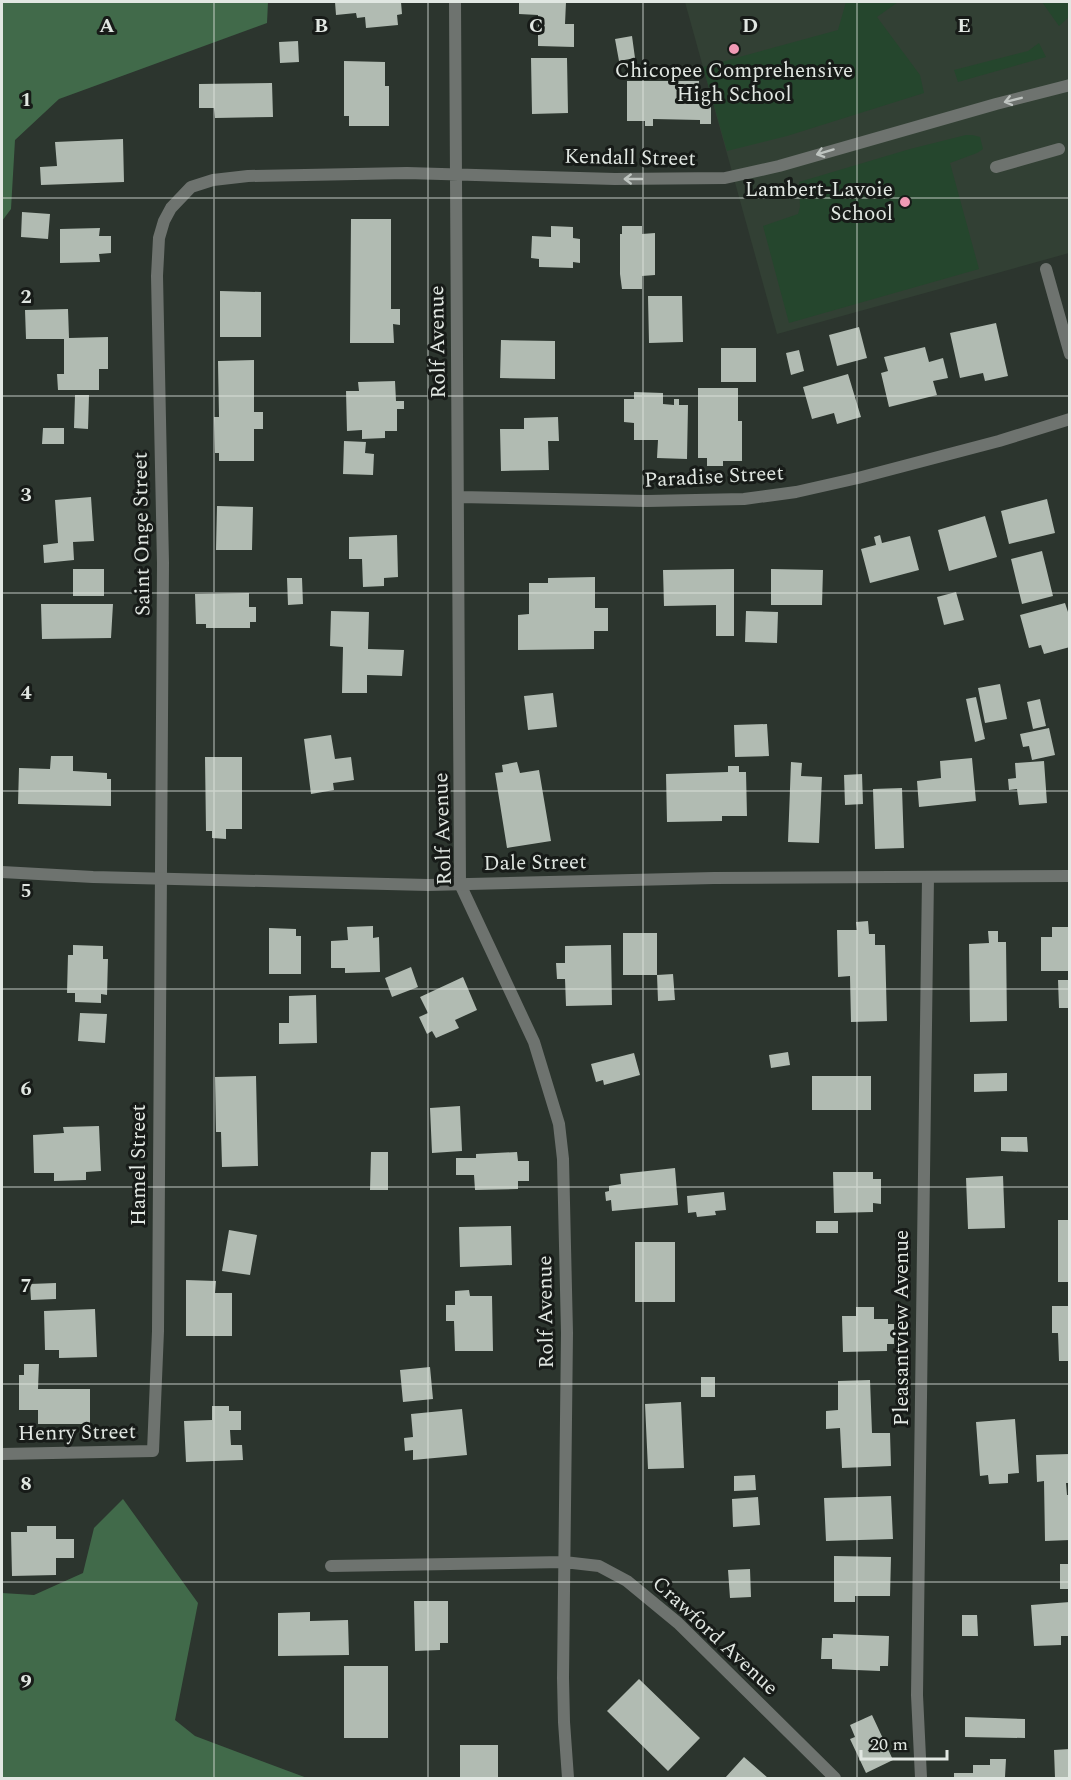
<svg xmlns="http://www.w3.org/2000/svg" width="1071" height="1780" font-family="Spectral,serif">
<style>
.built{fill:#324034}
.green{fill:#25462d}
.forest{fill:#416a4a}
.building{fill:#b1bbb2}
.lines{fill:none;stroke-linecap:round;stroke-linejoin:round}
.service{stroke:#6e736f;stroke-width:12}
.minor{stroke:#6e736f;stroke-width:12}
.tertiary{stroke:#6e736f;stroke-width:12}
.oneway{stroke:#bec4c0}
.grid{fill:none;stroke:#e1e7e2;stroke-width:1.5;stroke-opacity:0.55}
.poi-dot{fill:#f09ab5;stroke:#171b18;stroke-width:2}
.labels{text-anchor:middle;dominant-baseline:central;stroke-width:6;stroke-linejoin:round;paint-order:stroke}
.poi-label{font-size:21px;fill:#e1e7e2;stroke:#171b18}
.street-label{font-size:21px;fill:#e1e7e2;stroke:#171b18}
.grid-label{font-size:20px;text-anchor:middle;font-weight:bold;fill:#e1e7e2;stroke:#171b18;stroke-width:6;stroke-linejoin:round;paint-order:stroke}
</style>
<rect width="100%" height="100%" fill="#2c352e"/>
<path class="built" d="M685,2H1069V253L777,334Z"/>
<path class="green" d="M846,2H898L877,17L920,75L924,93L787,136L727,151L703,67L838,30Z
M1042,2H1069V17L1059,26Z
M1039,43L1046,57L958,82L954,70L1028,51Z
M966,135H972L980,137L983,149L977,153L950,163L979,269L789,323L763,226L798,214L800,207L799,182L910,149Z"/>
<path class="forest" d="M2,2H268L267,23L59,99L15,140L11,209L2,221Z
M123,1499L198,1603L175,1720L195,1736L307,1778H2V1593L34,1595L83,1573L94,1528Z"/>
<path class="building" d="M335,2H401L402,14L397,15L398,25L366,28L365,17L357,18L356,13L336,15Z
M519,2H566L565,24H574V47L538,46V15L519,14Z
M632,36L635,58L619,61L615,39Z
M298,41L299,62L280,63L279,42Z
M531,58H567L568,113L532,114Z
M344,61L385,62V86H389V126H349V116H344Z
M627,81H699L698,104H711V124H700V120L653,119V126H645V121H627Z
M272,83L273,117L215,118L214,108H199V84Z
M123,139L124,182L41,185L40,167L57,166L55,142Z
M22,212L50,214L48,239L21,237Z
M351,219H391V309H400V325L393,324L394,343H350Z
M551,226L573,227V238L580,239V263L573,262V268L539,267V259L531,258L532,236L551,237Z
M622,226H642V234L655,233V275L642,276V289H622L620,274V234H622Z
M100,228L99,236H111V253L99,254L100,262L60,263V229Z
M220,291L261,292V337H220Z
M648,296H682L683,342L649,343Z
M68,309L69,338L108,337V369H99V390H58L57,374H64V339H26L25,310Z
M996,323L1008,376L985,381L983,373L960,378L950,333Z
M859,327L867,358L837,366L829,335Z
M501,340L555,341V379L500,378Z
M925,347L929,362L943,358L948,378L933,381L937,395L889,407L881,373L888,371L884,357Z
M721,348H756V382H721Z
M799,350L804,371L791,375L786,353Z
M254,360V412H263V429H254V461H219V453H215L214,417H219L218,361Z
M848,374L861,417L837,424L834,413L812,419L803,387Z
M395,381L396,401H404V409H397V431H385V438L362,439V430L347,431L346,391H359L358,382Z
M698,388H738V421H742V461H723V466H707V458H698Z
M634,392L663,393V404L674,405V399H679V405H688L687,459L657,458L658,440H634V423L624,422V399H634Z
M75,395H89L88,429L74,428Z
M558,417L559,441H548L549,470L501,471L500,429H524V418Z
M43,428H64V444H42Z
M344,441L366,442L365,453L374,454L373,475L343,474Z
M91,497L94,541L73,542L74,560L44,563L43,545L58,543L55,500Z
M1047,499L1055,533L1009,544L1001,511Z
M217,506L253,507L252,550H216Z
M985,516L997,557L949,571L938,530Z
M397,535L398,577L384,578V586L363,587L362,559H349V537Z
M880,535L882,543L910,536L919,570L870,583L861,549L876,545L874,537Z
M1042,551L1053,596L1022,604L1011,559Z
M73,569H104V596H73Z
M734,569V636H716V605L664,606L663,570Z
M771,569L823,570L822,605H771Z
M595,577V608H608V631H594V649L518,650V615L529,614V583H548V578Z
M287,578H302L303,604L288,605Z
M956,592L964,620L944,625L937,597Z
M249,593V607H256V622H250V628H206V624H196L195,594Z
M1065,603L1070,618V647L1044,654L1041,645L1029,648L1020,615Z
M41,604H113L111,638L42,639Z
M331,611L369,612L368,649L404,650L402,676L367,675V693H342L343,647L330,646Z
M746,611L778,612L777,643L745,642Z
M1000,684L1007,719L985,723L978,688Z
M553,693L557,727L528,730L524,696Z
M976,697L985,739L975,742L966,699Z
M1040,699L1046,726L1033,729L1027,702Z
M767,724L769,756L735,757L734,725Z
M1049,728L1055,755L1032,760L1029,746L1023,747L1020,734Z
M331,735L335,759L351,757L354,780L333,783L334,790L311,794L304,739Z
M51,756H73V771L107,773V779H111V806L18,804L19,768L50,769Z
M205,757H242V829H226V839L212,838V831H206Z
M972,758L976,801L919,807L917,781L941,778L940,761Z
M1044,761L1047,803L1019,805L1017,789L1009,790L1008,779L1016,778L1015,763Z
M517,762L520,773L539,770L551,841L507,848L495,773L503,772L502,765Z
M791,762L802,763L801,776L822,777L819,843L788,842Z
M728,766H739V772H746L747,816H722V821L667,822L666,774L728,772Z
M862,774L863,804L845,805L844,775Z
M902,788L904,848L875,849L873,789Z
M868,921L869,934H875V945H885L887,1021L851,1022L850,976L838,977L837,930H857L856,922Z
M373,926V938L379,937L380,972L345,973V968H331V941L348,940L347,927Z
M1052,927H1070V971H1041V937H1052Z
M269,928L296,929V936H301V974H269Z
M988,931H998V942H1006L1007,1021L970,1022L969,944L989,943Z
M623,933H657V975H623Z
M73,945L103,946V959H108L107,995L101,994V1003L75,1002V993H67L68,955H73Z
M611,945L612,1005L566,1006L565,979H557L556,963H565V946Z
M411,967L418,987L392,997L385,978Z
M673,974L675,1000L658,1001L657,975Z
M463,977L477,1010L455,1020L459,1028L436,1038L432,1031L427,1034L419,1017L428,1013L420,997Z
M1058,980H1070V1008H1059Z
M316,995L317,1043L279,1044V1023H289V996Z
M80,1013L107,1014L105,1043L78,1041Z
M788,1052L790,1065L771,1068L769,1055Z
M634,1053L640,1075L604,1085L603,1080L596,1082L591,1064Z
M1007,1073V1091L974,1092V1074Z
M256,1076L258,1166L222,1167L221,1132H216L215,1077Z
M812,1076H871V1110H812Z
M460,1106L462,1151L432,1153L430,1108Z
M99,1126L101,1171L86,1172V1180L54,1181V1173H34L33,1135L64,1133L63,1127Z
M1001,1137H1027L1028,1152L1001,1151Z
M371,1152H388V1190H370Z
M517,1152L518,1161H529V1181H518V1189L475,1190L474,1175H456V1158H476V1154Z
M675,1168L678,1205L612,1211L611,1200L606,1201L605,1192L609,1191V1186L621,1184L620,1174Z
M833,1172H873V1179H881V1204L873,1203V1212L834,1213Z
M1003,1176L1005,1228L968,1229L966,1178Z
M724,1192L726,1210L715,1211L716,1215L697,1217L696,1212L688,1213L687,1196Z
M1058,1220H1070V1282H1058Z
M816,1221H838V1233H816Z
M511,1226L512,1265L460,1267L459,1227Z
M229,1230L257,1235L250,1275L222,1271Z
M635,1242H675V1302H635Z
M186,1280L216,1281L215,1293H232V1336H186Z
M56,1283V1299L31,1300L30,1284Z
M469,1290L470,1296H492L493,1351H455L454,1321H446V1305H455V1291Z
M1052,1306H1070V1361H1059L1058,1333H1052Z
M856,1307H874V1319H888V1324H894V1344H887V1351L843,1352L842,1316H856Z
M95,1309L97,1357L59,1358V1350H45L44,1311Z
M24,1364H39L38,1389H90V1424H38V1410H19V1375H24Z
M430,1367L433,1399L403,1402L400,1370Z
M701,1377H715V1397H701Z
M870,1380L872,1433H890L891,1466L842,1468L840,1428L826,1429V1411L838,1410V1381Z
M681,1402L684,1468L648,1469L645,1404Z
M212,1406H229V1411H241V1430H230L231,1445H242L243,1460L186,1462L184,1421L212,1420Z
M462,1409L467,1455L413,1460V1450L405,1451L404,1438L413,1437L411,1414Z
M1015,1419L1019,1473L1008,1474V1483L989,1484L988,1475L980,1476L976,1422Z
M1070,1454V1483H1066L1067,1495H1070V1540L1045,1541L1044,1481L1037,1482L1036,1455Z
M755,1475L756,1490L734,1491V1476Z
M891,1496L893,1539L826,1541L824,1498Z
M758,1497L760,1525L733,1527L732,1499Z
M27,1526H56V1539H74V1558H56V1575L12,1576L11,1532H27Z
M834,1556L891,1557L890,1596H855V1602H834Z
M1060,1564H1070V1589H1060Z
M750,1569L751,1597L730,1598L728,1570Z
M414,1601H448V1643H440V1650L415,1651Z
M1070,1602V1636H1061V1645L1034,1646L1031,1605Z
M310,1612V1621L348,1620L349,1655L278,1656V1613Z
M962,1615H977L978,1636H962Z
M833,1634L889,1636L888,1666H880V1671L832,1669V1659H821L822,1638H833Z
M344,1666H388V1738H344Z
M639,1679L700,1738L668,1771L607,1711Z
M872,1715L893,1760L866,1773L850,1739L855,1737L850,1725Z
M965,1717L1025,1719V1738L965,1737Z
M460,1745H498V1778H460Z
M1070,1749V1778H1055L1054,1750Z
M744,1757L768,1778H725Z
M990,1759H1006L1005,1777L954,1778V1773H973V1765H990Z"/>
<g class="lines">
<path class="service" d="M996,167L1059,149"/>
<path class="minor" d="M455,2L460,884L534,1042L559,1124L563,1159L567,1333L563,1678L564,1722L568,1778
M1046,269L1070,354
M459,497L647,501L744,499L796,492L858,478L999,441L1070,419
M2,1454L153,1451L158,1331L163,563L157,276L159,238L164,221L171,208L191,187L213,180L248,176L407,173L615,179L725,178L779,166L996,104L1070,85
M331,1566L564,1562L599,1566L627,1581L678,1623L835,1778
M921,1778L917,1695L928,877"/>
<path class="tertiary" d="M2,872L93,877L428,885L714,878L1070,876"/>
</g>
<defs><path id="oneway-shaft" d="M-6 0H5M1.5-3L5.5 0L1.5 3" fill="none" stroke-width="1.6" stroke-linecap="round" stroke-linejoin="round" transform="scale(1.5)"/></defs>
<g class="oneway">
<use href="#oneway-shaft" transform="translate(1013 100) rotate(166)"/>
<use href="#oneway-shaft" transform="translate(825 152) rotate(163)"/>
<use href="#oneway-shaft" transform="translate(633 179) rotate(-180)"/>
</g>
<path class="grid" d="M214,2V1778M428,2V1778M643,2V1778M857,2V1778M2,198H1070M2,396H1070M2,593H1070M2,791H1070M2,989H1070M2,1187H1070M2,1384H1070M2,1582H1070"/>
<g class="poi-dot">
<circle cx="734" cy="49" r="6"/>
<circle cx="905" cy="202" r="6"/>
</g>
<g class="labels">
<g class="poi-label">
<text x="734" y="71">Chicopee Comprehensive<tspan x="734" dy="24">High School</tspan></text>
<text x="893" y="190" text-anchor="end">Lambert-Lavoie<tspan x="893" dy="24">School</tspan></text>
</g>
<g class="street-label">
<text transform="translate(630 158) rotate(1)">Kendall Street</text>
<text transform="translate(438 342) rotate(-91)">Rolf Avenue</text>
<text transform="translate(714 477) rotate(-3)">Paradise Street</text>
<text transform="translate(142 534) rotate(-91)">Saint Onge Street</text>
<text transform="translate(443 829) rotate(-92)">Rolf Avenue</text>
<text transform="translate(535 863) rotate(-1)">Dale Street</text>
<text transform="translate(139 1165) rotate(-90)">Hamel Street</text>
<text transform="translate(546 1312) rotate(-91)">Rolf Avenue</text>
<text transform="translate(902 1328) rotate(-90)">Pleasantview Avenue</text>
<text transform="translate(77 1433) rotate(-1)">Henry Street</text>
<text transform="translate(715 1636) rotate(43)">Crawford Avenue</text>
</g>
</g>
<g class="grid-label">
<text x="107" y="32">A</text>
<text x="321" y="32">B</text>
<text x="536" y="32">C</text>
<text x="750" y="32">D</text>
<text x="964" y="32">E</text>
<text x="26" y="106">1</text>
<text x="26" y="303">2</text>
<text x="26" y="501">3</text>
<text x="26" y="699">4</text>
<text x="26" y="897">5</text>
<text x="26" y="1095">6</text>
<text x="26" y="1292">7</text>
<text x="26" y="1490">8</text>
<text x="26" y="1688">9</text>
</g>
<rect width="1071" height="1780" fill="none" stroke="#e1e7e2" stroke-width="6"/>
<path d="M861 1750v9h86v-9" fill="none" stroke="#e1e7e2" stroke-width="3"/>
<text x="870" y="1750" font-size="18" fill="#e1e7e2" stroke="#171b18" stroke-width="4.5" paint-order="stroke">20 m</text>
</svg>
